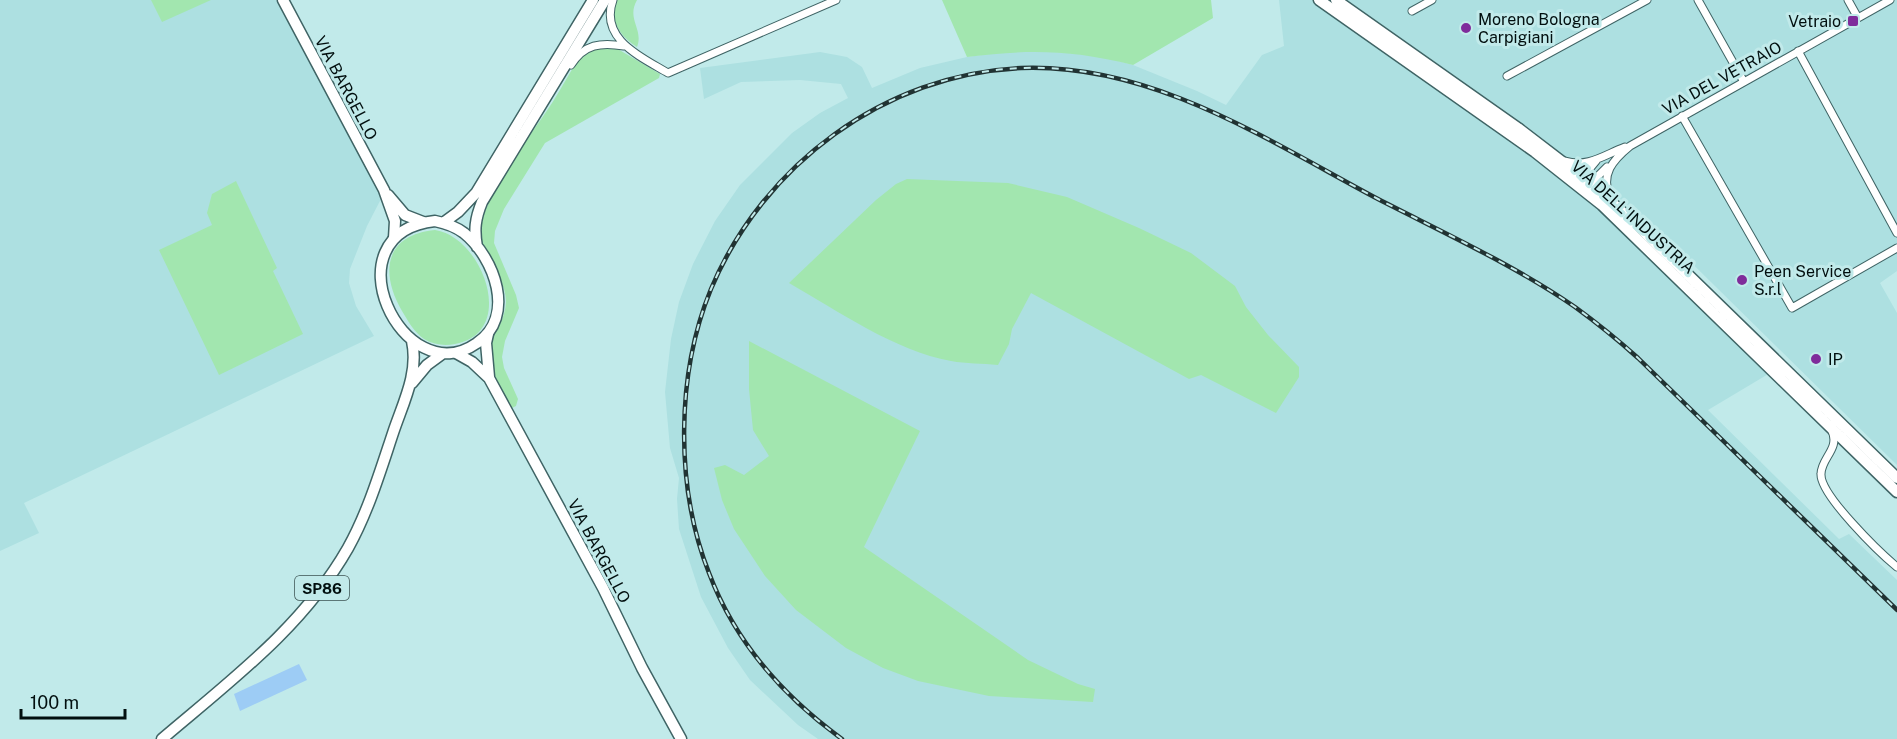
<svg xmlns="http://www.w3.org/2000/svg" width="1897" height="739" font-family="'Public Sans',sans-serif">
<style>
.built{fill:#ade0e1}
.green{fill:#a2e6af}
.water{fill:#9dccf5}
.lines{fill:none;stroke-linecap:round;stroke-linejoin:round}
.street-casing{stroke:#3f6465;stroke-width:9}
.secondary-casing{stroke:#3f6465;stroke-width:13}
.primary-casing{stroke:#3f6465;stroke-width:13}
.street{stroke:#fff;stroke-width:7}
.secondary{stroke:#fff;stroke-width:10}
.primary{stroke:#fff;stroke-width:10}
.rail-casing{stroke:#213333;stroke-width:4.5}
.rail{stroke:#c1eaea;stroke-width:2;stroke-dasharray:7;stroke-linecap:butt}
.poi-dot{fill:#7f2c9b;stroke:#c1eaea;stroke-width:2}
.labels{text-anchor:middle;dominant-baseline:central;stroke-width:6;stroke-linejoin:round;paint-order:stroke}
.shield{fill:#c1eaea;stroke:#3b5151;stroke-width:1.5}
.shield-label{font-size:15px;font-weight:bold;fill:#020f0f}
.poi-label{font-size:16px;fill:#020f0f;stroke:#c1eaea;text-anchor:start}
.street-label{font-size:16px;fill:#020f0f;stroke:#c1eaea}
</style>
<rect width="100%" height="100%" fill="#c1eaea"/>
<path class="built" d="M0,0H276L382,197L367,226L350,269L349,283L356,306L374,336L24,503L39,533L0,551Z
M1279,0H1312L1546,166L1598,208L1770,373L1708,410L1839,539L1849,534L1897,580V739H818L798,725L750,680L728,648L701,597L679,529L677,499L679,478L670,448L665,392L671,339L679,302L693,264L715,221L740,185L792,133L820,113L848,98L841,84L800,80L741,82L704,99L700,68L820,52L847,57L862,67L872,88L920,68L967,57L1011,51H1051L1104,57L1133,65L1197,91L1226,105L1262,55L1284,46Z
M1347,0H1897V271L1880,283L1897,313V465L1652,224L1525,125Z"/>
<path class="green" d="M151,0H211L162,22Z
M616,0H637C626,19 644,29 637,47C620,36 609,21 616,0Z
M942,0H1211L1213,18L1133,65C1073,50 1028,49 967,57Z
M600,47L616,48L660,74L659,78L545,143L504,209L495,231L494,243L516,295L519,308L505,341L502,357L504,368L518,399L516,406L512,408C501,389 484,363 492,340C498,327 505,318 506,302C506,275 480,255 481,230C482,200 526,141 544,115C556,98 566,79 577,61L583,54Z
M907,179L1008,183L1067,197L1139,228L1191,253L1235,286L1246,307L1268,335L1299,367V377L1276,413L1201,375L1189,379L1031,293L1012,329L1009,344L998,365C982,363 966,364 951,361C895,351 838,311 789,283L876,200L896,184Z
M236,181L277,268L273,271L303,334L219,375L159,250L212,225L207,213L212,194Z
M435,230C483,237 518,333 455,344C445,346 434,345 424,339C414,332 408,321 402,311C380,273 384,235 435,230Z
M749,341L920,431L864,547L1028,660L1078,684L1095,689L1093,702L989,696L918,681L883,668L846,648L796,610L765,576L734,529L722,500L714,468L725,465L744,475L769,456L753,430L749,389Z"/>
<path class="water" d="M299,664L307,680L240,711L234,694Z"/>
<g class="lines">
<g class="street-casing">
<path id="street" d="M613,0C599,39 641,57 668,73L836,0
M1698,0L1744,82
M1848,0L1858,18
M1412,11L1432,0
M1798,51L1897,233
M571,65C584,44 601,42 624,46
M1507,76L1647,0
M1682,116L1792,308L1897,248
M1565,161C1588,168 1604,155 1625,147
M1583,182L1591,167L1596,161
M1589,185L1607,167
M1610,198C1600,174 1613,160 1630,146L1890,0
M1832,431C1840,449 1821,458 1821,474C1820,495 1880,553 1897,567"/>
</g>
<g class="secondary-casing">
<path id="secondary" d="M283,0L384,190L395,221L394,238
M388,195L405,215L423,222
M488,334L486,343L489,377
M456,353L472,362L489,378L603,588L642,668L681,739"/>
</g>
<g class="primary-casing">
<path id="primary" d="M1319,0L1535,152L1602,205L1897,492
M1336,0L1518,128L1591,184L1638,226L1897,478
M435,221C445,223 456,227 464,233C495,258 516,317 477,343C403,395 326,233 435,221Z
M443,223L458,212L476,193L593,0
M477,247C474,230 475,219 482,202L605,0
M412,383L427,365L442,354
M162,739C230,681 303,627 348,548C368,512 380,472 393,433C403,403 419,373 412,341"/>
</g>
<use href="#street" class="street"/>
<use href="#secondary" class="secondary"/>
<use href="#primary" class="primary"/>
<g class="rail-casing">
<path id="rail" d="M842,739C783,696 735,642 709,573C675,487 676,374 711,289C763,165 885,74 1021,68C1152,63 1267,140 1378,199C1444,233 1514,265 1575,307C1597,323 1618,340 1638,358L1897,610"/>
</g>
<use href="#rail" class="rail"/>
</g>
<g class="poi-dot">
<rect x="1847" y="15" width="12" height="12" rx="3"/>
<circle cx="1466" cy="28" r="6"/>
<circle cx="1742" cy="280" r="6"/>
<circle cx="1816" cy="359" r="6"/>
</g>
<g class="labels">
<rect class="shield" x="295" y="576" width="54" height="24" rx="4.5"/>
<g class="shield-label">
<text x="322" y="588">SP86</text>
</g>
<g class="poi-label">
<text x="1478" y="19">Moreno Bologna<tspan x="1478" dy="18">Carpigiani</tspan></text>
<text x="1841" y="21" text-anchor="end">Vetraio</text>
<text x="1754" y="271">Peen Service<tspan x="1754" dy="18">S.r.l</tspan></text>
<text x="1828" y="359">IP</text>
</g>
<g class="street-label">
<text transform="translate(1722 78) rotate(-29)">VIA DEL VETRAIO</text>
<text transform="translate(346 88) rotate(62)">VIA BARGELLO</text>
<text transform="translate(1633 217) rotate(42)">VIA DELL'INDUSTRIA</text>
<text transform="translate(599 551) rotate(62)">VIA BARGELLO</text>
</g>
</g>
<path d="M21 709v9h104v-9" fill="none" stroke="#020f0f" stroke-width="3"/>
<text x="30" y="709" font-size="18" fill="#020f0f" stroke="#c1eaea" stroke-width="4.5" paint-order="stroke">100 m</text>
</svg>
